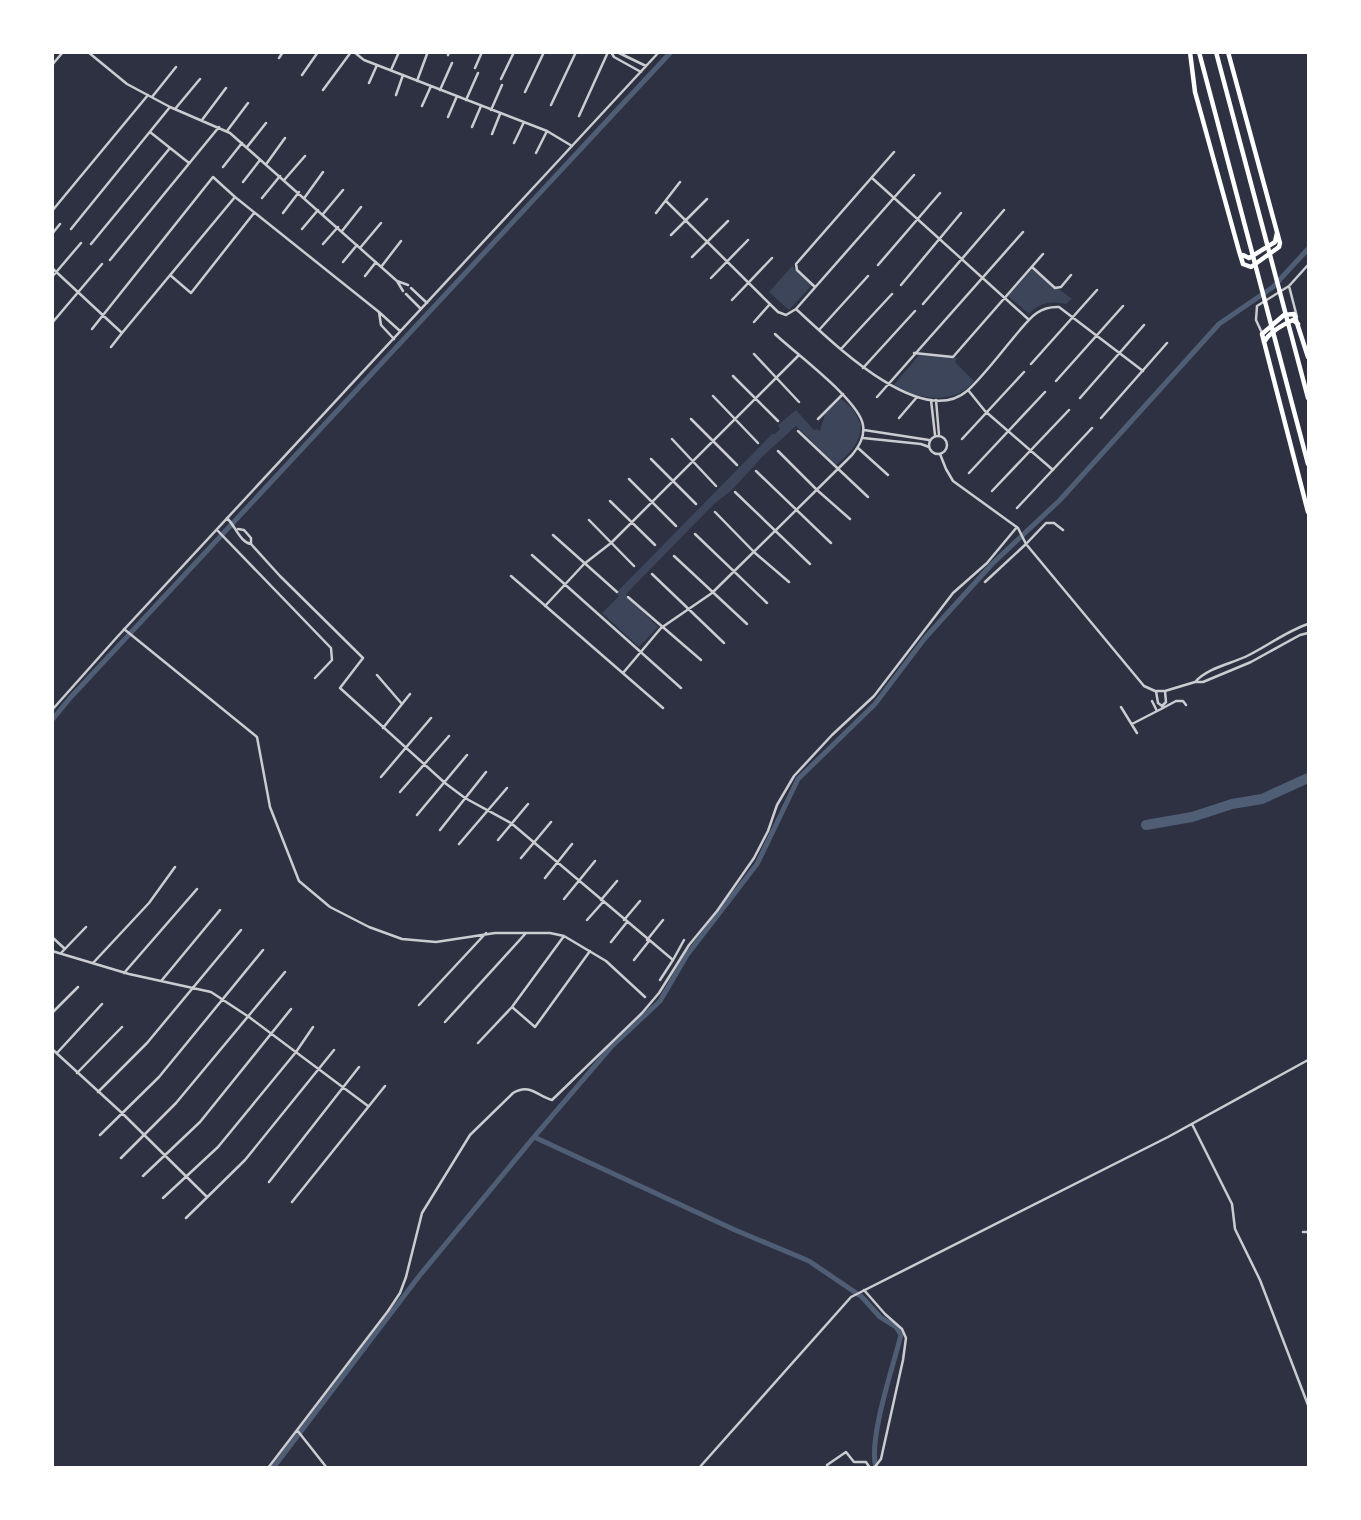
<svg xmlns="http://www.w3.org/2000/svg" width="1361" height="1520" font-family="Georgia,serif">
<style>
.green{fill:#3c4559}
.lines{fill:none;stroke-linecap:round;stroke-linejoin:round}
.canal{stroke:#4f5d75;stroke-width:5}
.river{stroke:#4f5d75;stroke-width:10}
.minor{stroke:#caccd0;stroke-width:2.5}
.primary{stroke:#fff;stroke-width:4.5}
</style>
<rect width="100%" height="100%" fill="#2d3142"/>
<path class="green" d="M792,266L812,285L789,310L769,292Z
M1032,269L1072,299L1066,304C1050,301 1041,302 1029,314L1008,296Z
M920,354L957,358L955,362L974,381C954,406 918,399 893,386Z
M841,399L853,409L861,425C860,444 850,453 836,465L796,426L763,456L732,490L714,504L629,591L626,595L658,627L639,647L602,613L619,596L616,593L772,434H775L780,429L778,425L796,410L814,430L817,429L820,431L825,414Z"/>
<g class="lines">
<path class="canal" d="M52,720L70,698L671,52
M534,1137L735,1230L809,1261L862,1297L880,1317L896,1327L901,1335C893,1367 868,1439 876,1468
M273,1468L420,1275L534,1137L611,1047L660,1001L687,955L757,864L798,779L875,704L925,638L992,564L1060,500L1219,324L1273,287L1308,249"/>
<path class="river" d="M1146,825L1192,817L1232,804L1262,799L1308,778"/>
<path class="minor" d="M88,52L127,84L170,107L230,133L397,281L403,291
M354,52L364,60L547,131L572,146
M611,52L614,57L641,72
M617,52L646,66
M448,55L449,52
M279,58L283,52
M52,65L63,52
M475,68L482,52
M391,70L399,52
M302,75L318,52
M501,79L514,52
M417,81L427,54
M369,83L377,65
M323,90L351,52
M440,90L452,63
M525,92L544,52
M396,95L403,75
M152,97L176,67
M466,100L478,73
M551,105L576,52
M422,106L431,86
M175,109L200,79
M491,110L502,85
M579,116L608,52
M448,117L457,96
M202,120L226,88
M472,127L481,106
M227,131L248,103
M150,132L189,163
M492,134L500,114
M514,143L524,122
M247,147L266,123
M536,153L547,131
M267,163L285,138
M223,167L242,143
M872,178L1028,319
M285,179L305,156
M243,182L260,160
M305,197L323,172
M262,198L280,176
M666,201L778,312L786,315L796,309L914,175
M52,211L148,95
M283,213L299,192
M656,213L680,182
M323,214L343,190
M71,229L170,107
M302,229L318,210
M342,231L361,207
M52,234L60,224
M671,235L707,199
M91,244L170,148
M323,244L338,227
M360,248L381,223
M692,257L728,221
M110,260L219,127
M343,262L357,245
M878,265L940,193
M381,267L401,241
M1032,267L1055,288L1061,287L1071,275
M52,268L122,333L235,197
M170,275L191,293L254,213
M365,276L376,262
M52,277L81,243
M711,278L748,240
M397,281L408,285
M901,285L961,213
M1289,286L1297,317
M815,287L797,270L796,264L894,152
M411,288L427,303
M406,294L421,309
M732,300L772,258
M923,304L1004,210
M796,309C828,338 920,431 967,391C984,376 1005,347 1020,330C1031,317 1040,306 1059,307L1143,371
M754,322L770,304
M52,323L102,264
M92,329L213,177L235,197L379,312
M819,330L868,276
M1262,333L1256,320L1257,306L1289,286L1308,265
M394,339L381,325L379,312L400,331
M111,347L122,333
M841,349L892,294
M914,353L953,357L1043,254
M754,354L799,402
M1031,364L1097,290
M863,368L915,311
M733,376L778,421
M1056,381L1123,306
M968,390L985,411L1053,470
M713,396L758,443
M877,397L1023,232
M1080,398L1144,325
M931,400L935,435
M936,400L939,435
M899,418L917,397
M1101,418L1167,343
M691,419L737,465
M818,419L843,394
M864,430L929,440
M798,431L868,497
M929 445a9 9 0 1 1 18 0a9 9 0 1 1-18 0Z
M863,438L921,444L929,447
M672,439L716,486
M962,439L1024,372
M858,448L888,475
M778,451L817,490L850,519
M940,454L946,469L953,481L1018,528L1026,544L1144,686L1155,691H1165L1195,682H1203L1251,662L1300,635L1308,633
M651,459L696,504
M756,471L831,543
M969,473L1045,392
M629,479L676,526
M992,491L1069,410
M735,492L810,564
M610,501L655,545
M1017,508L1092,428
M715,512L755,553L789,582
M227,518C236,527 240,542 251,544
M589,520L634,566
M238,529L244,530L251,538V544L280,576L363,658L340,688L445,783L465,798L511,823L673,960L660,980
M217,530L331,648L332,660L315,678
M695,534L767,603
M553,535L617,592
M532,555L681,688
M674,556L747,624
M652,574L724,643
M511,576L663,708
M985,582L1026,544L1046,523H1054L1063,530
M628,597L701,660
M545,606L584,564L611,543L798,356
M124,629L257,737L270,807L299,881L330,907L369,927L402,939L436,942L495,933H550L564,936L606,961L645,997
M623,673L661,628L712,593L852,455C859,446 865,437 863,425C859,400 796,354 775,334
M377,675L402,704
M1195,682C1208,667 1232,664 1249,655C1269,645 1287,631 1308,624
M1156,691L1158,703L1162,706L1166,702L1165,691
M1152,701L1157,711
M1121,707L1137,733
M1163,708L1176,701H1183L1186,705
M52,710L118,636L659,52
M1132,724L1163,708L1162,706
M383,728L410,694
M381,777L431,718
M400,792L449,736
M417,815L467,755
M440,830L486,772
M498,840L528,804
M459,844L507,788
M521,858L551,822
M545,878L572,844
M564,899L595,861
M601,900L617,881
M587,920L603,902
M624,920L640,901
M52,937L65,949
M647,940L663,920
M611,942L627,922
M52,951L129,974L211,992L249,1017L368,1106
M61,953L86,927
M634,960L649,941
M673,960L684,940
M93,963L149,903L175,867
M124,973L197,889
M162,980L220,910
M419,1005L486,933
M512,1007L535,1027L590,951
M52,1013L78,987
M445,1022L526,933
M478,1043L512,1007L564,936
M52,1049L122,1113L207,1197
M57,1053L102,1004
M77,1073L122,1027
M98,1092L147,1043L241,930
M1192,1124L1232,1204L1235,1229L1260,1280L1308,1405
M100,1135L159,1077L263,950
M121,1158L176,1103L285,972
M143,1176L200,1122L291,1009
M269,1182L359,1067
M163,1198L218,1147L296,1052L313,1027
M292,1202L385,1086
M186,1218L245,1160L334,1050
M1303,1232H1308
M864,1290L885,1314L902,1329L906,1338L903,1360L881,1459L874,1468
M297,1430L327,1468
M827,1465L846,1452L854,1462H866L870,1468
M268,1468L388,1311L400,1293L406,1277L422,1213L470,1135L513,1093C530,1083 537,1096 552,1100L642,1013L659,993L689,945L717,911L754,858L768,831L777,805L794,776L832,735L874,696L953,593L987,563L1017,527
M699,1468L851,1297L1168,1137L1308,1060"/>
<path class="primary" d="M1190,52L1195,92L1239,251L1243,264L1251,267L1279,247L1280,243L1228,52
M1199,52L1308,464
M1216,52L1308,398
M1243,255L1249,258L1275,242L1277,233
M1264,342C1270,332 1282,325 1293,320L1298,324
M1308,357L1294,314L1284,315L1262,334L1308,512"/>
</g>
<rect width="1361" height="1520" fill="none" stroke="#ffffff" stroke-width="108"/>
</svg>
